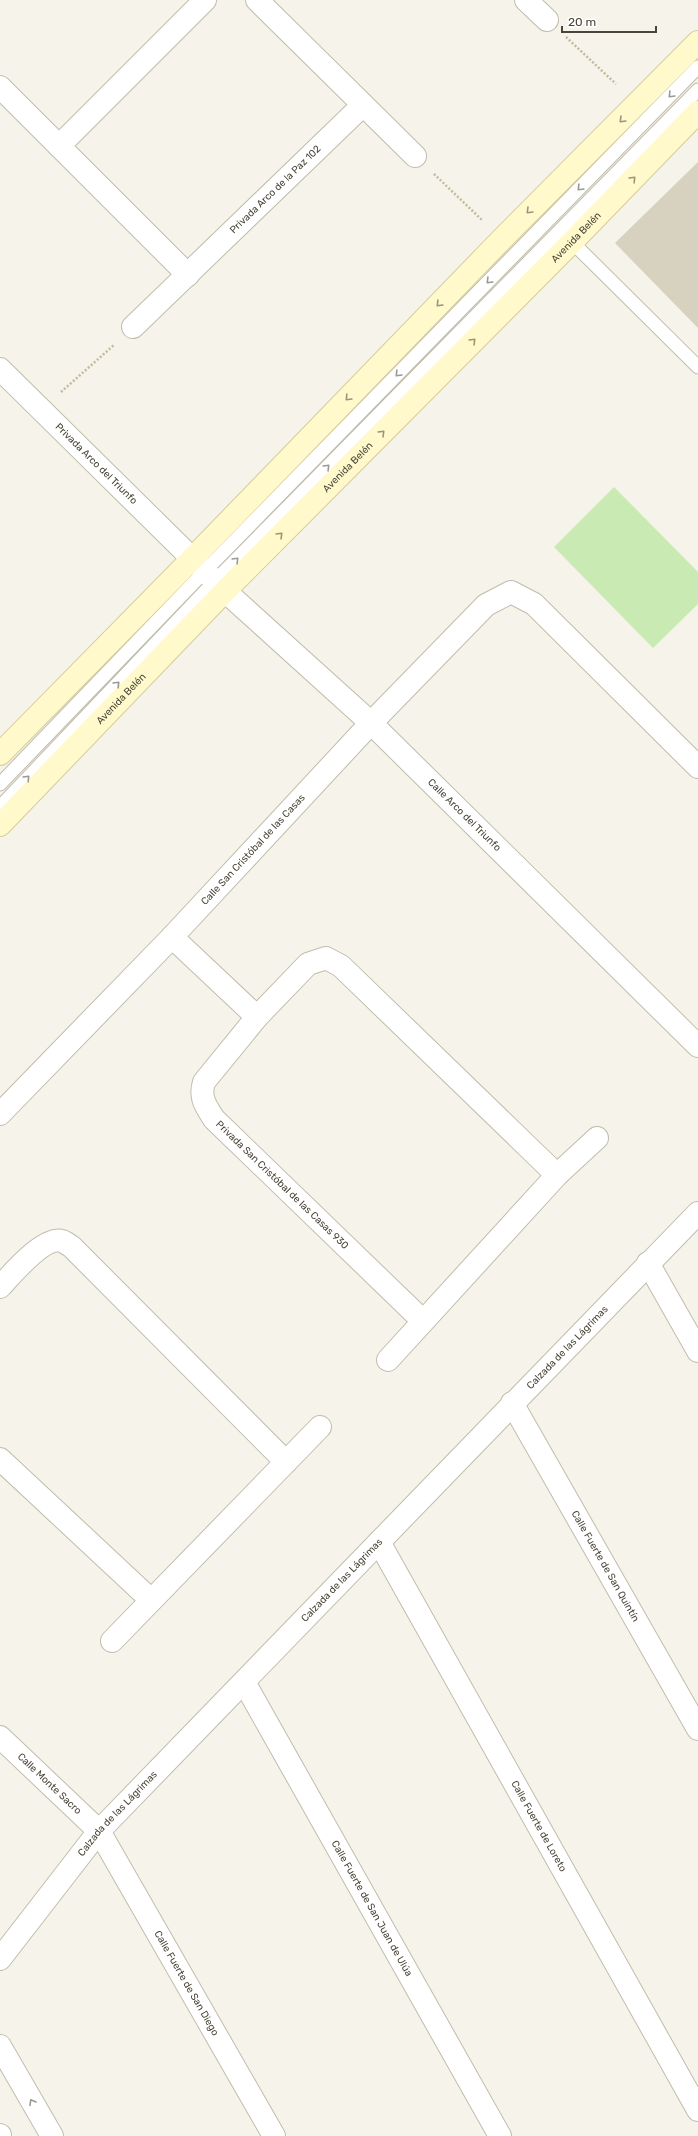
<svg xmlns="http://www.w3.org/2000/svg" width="698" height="2136" font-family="Rubik,sans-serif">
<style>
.green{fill:#caeab3}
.building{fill:#d7d1bf}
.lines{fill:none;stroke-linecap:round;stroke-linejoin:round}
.lane-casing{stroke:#c1bdac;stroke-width:15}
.street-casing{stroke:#c1bdac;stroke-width:24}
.secondary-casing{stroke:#d6cd9a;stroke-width:24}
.path{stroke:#c3bb9d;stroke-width:2.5;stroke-dasharray:2 2;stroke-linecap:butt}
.lane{stroke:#fff;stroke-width:13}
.street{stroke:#fff;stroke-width:22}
.secondary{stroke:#fff9cb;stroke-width:22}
.oneway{stroke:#9b9992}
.oneway2{stroke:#9b967a}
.labels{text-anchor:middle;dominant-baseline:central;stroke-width:3;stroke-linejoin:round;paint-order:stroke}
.street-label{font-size:10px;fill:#4a4538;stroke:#fff}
</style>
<rect width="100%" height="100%" fill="#f5f3ea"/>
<path class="green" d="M614,487L698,572V604L653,648L554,547Z"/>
<path class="building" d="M698,162V328L615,243Z"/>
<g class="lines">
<g class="lane-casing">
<path id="lane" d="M572,242L698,367
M0,784L205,571L698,67
M0,807L215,581L698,90"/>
</g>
<g class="street-casing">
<g id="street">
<path d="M257,0L415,156"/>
<path d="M526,0L547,20"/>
<path d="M0,87L188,275"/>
<path d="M59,146L205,0"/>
<path id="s1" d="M133,327L363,105"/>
<path id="s2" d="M0,369L225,591L371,723L698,1046"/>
<path d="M172,937L257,1017"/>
<path id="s3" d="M0,1114L172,937L371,723L486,605L511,592L534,604L698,767"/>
<path d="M648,1263L698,1351"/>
<path d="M0,1287C11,1275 44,1236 62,1241C65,1242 69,1245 72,1247L286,1462"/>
<path d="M423,1321L214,1119C206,1106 199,1098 204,1082L257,1017L308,964L326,958L341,966L557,1175"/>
<path d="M388,1360L557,1175L597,1138"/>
<path id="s4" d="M512,1403L698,1729"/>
<path d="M0,1459L151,1600"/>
<path id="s5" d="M379,1542L698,2110"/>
<path d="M112,1641L320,1427"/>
<path id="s6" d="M244,1682L500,2136"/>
<path id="s7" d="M0,1737L99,1831L274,2136"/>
<path id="s8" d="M0,1959L99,1831L698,1213"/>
<path d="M0,2046L52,2136"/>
<path d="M0,2135V2136"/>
</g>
</g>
<g class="secondary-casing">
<g id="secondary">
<path d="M0,754L192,559L502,239L698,42"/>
<path id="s9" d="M0,825L225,591L572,242L698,112"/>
</g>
</g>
<path class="path" d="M566,37L616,84
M434,174L483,221
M61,392L114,345"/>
<use href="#lane" class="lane"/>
<use href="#street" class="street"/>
<use href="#secondary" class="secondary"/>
</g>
<defs><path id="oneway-chevron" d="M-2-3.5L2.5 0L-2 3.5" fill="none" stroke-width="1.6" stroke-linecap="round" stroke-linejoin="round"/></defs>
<g class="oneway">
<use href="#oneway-chevron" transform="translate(671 95) rotate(134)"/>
<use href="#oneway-chevron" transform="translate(580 188) rotate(134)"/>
<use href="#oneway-chevron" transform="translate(489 281) rotate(134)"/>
<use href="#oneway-chevron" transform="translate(398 374) rotate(134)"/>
<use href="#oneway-chevron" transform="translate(327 467) rotate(-45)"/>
<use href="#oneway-chevron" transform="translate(236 560) rotate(-45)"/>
<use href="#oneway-chevron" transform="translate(117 684) rotate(-46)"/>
<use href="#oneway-chevron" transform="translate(27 778) rotate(-46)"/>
<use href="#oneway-chevron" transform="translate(32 2102) rotate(-120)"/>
</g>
<g class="oneway2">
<use href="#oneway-chevron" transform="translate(622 120) rotate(135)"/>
<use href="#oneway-chevron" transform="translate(633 179) rotate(-46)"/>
<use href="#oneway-chevron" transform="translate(529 211) rotate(135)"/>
<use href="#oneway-chevron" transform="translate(439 304) rotate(134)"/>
<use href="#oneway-chevron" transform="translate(473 341) rotate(-45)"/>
<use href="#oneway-chevron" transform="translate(348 398) rotate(134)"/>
<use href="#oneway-chevron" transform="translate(382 433) rotate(-45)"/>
<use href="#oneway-chevron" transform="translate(280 535) rotate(-45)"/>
</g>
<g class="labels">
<g class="street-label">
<text stroke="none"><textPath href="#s1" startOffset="198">Privada Arco de la Paz 102</textPath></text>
<text stroke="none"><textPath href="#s9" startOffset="823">Avenida Belén</textPath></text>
<text stroke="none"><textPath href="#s2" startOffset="135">Privada Arco del Triunfo</textPath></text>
<text stroke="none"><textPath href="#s9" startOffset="499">Avenida Belén</textPath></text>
<text stroke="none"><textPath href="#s9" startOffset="175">Avenida Belén</textPath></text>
<text stroke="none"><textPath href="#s2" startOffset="644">Calle Arco del Triunfo</textPath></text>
<text stroke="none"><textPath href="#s3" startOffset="366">Calle San Cristóbal de las Casas</textPath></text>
<text transform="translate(282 1185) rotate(44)">Privada San Cristóbal de las Casas 930</text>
<text stroke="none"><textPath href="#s8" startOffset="835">Calzada de las Lágrimas</textPath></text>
<text stroke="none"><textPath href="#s4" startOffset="188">Calle Fuerte de San Quintín</textPath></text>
<text stroke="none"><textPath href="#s8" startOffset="511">Calzada de las Lágrimas</textPath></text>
<text stroke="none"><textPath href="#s7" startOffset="68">Calle Monte Sacro</textPath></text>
<text stroke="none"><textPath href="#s8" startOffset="187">Calzada de las Lágrimas</textPath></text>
<text stroke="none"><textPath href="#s5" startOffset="326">Calle Fuerte de Loreto</textPath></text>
<text stroke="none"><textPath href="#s6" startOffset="260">Calle Fuerte de San Juan de Ulúa</textPath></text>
<text stroke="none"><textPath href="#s7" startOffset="312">Calle Fuerte de San Diego</textPath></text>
</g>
</g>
<path d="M562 26v6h94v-6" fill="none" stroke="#4a4538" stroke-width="2"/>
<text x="568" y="26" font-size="12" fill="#4a4538" stroke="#ffffff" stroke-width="3" paint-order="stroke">20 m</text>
</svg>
